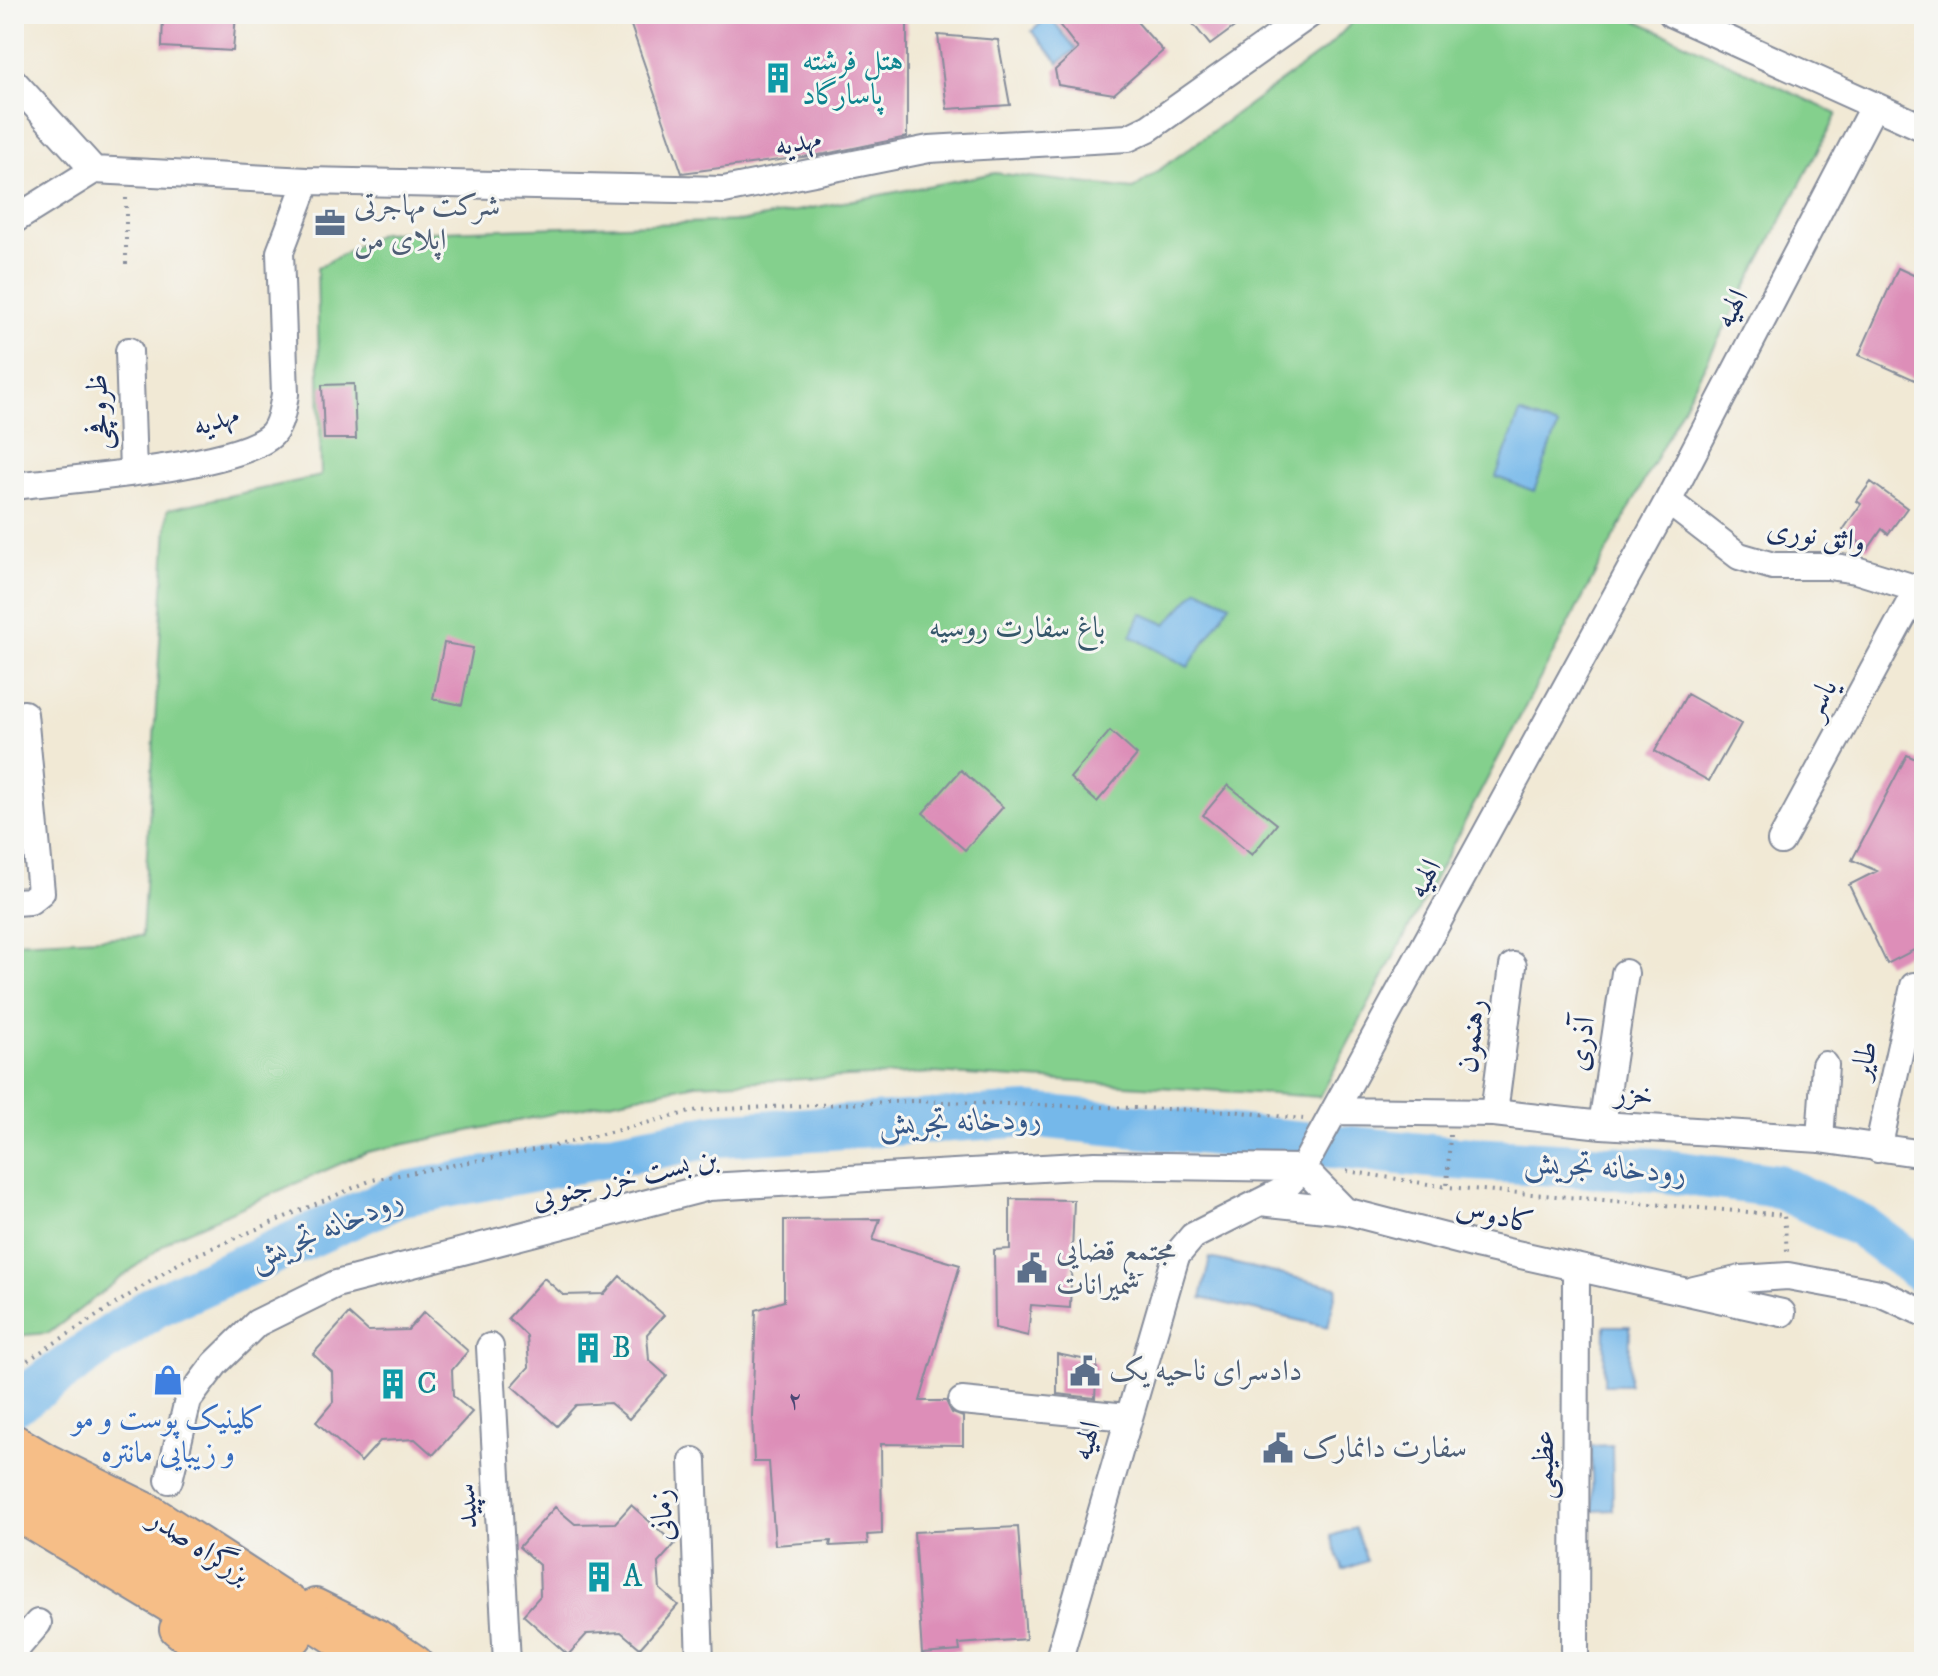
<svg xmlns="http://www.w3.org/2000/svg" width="1938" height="1676" font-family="'IM FELL DW Pica',Amiri,serif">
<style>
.green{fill:#84d08d;stroke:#508076;stroke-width:2}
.water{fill:#75b8ea;stroke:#4874a4;stroke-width:2}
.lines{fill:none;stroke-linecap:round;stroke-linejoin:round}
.river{stroke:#75b8ea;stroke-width:44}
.building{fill:#dd8eb8}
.minor-casing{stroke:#868c9a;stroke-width:30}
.major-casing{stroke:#868c9a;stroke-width:36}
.highway-casing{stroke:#868c9a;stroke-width:42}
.path{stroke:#868c9a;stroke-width:4;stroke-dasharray:2 6;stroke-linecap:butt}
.minor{stroke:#fff;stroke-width:26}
.major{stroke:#f6be87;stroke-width:32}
.highway{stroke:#f6be87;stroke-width:38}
.labels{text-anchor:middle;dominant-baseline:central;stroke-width:6;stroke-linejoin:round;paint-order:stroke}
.number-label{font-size:26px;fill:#4c4774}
.culture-label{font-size:30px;fill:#0d838f;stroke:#f6f6f2;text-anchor:start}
.street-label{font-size:30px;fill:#1b2f5e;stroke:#f6f6f2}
.service-label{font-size:30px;fill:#4e5e75;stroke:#f6f6f2;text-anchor:start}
.park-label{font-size:30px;fill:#35576a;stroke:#f6f6f2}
.shop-label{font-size:30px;fill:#366cbe;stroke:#f6f6f2}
.water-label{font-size:32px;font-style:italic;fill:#365888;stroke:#f6f6f2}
</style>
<rect width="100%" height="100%" fill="#f6f6f2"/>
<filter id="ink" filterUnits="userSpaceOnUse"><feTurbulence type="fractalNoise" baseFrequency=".0125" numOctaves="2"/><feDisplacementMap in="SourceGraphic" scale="16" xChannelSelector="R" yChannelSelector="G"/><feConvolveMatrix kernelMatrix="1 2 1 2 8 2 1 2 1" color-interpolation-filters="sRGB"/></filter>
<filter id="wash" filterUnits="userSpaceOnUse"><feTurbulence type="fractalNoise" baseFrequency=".006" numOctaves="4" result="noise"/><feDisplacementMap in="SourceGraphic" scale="32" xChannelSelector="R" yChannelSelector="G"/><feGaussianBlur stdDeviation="1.8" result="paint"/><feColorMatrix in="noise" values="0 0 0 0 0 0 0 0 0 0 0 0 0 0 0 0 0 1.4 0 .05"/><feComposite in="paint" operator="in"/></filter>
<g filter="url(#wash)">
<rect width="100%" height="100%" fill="#f1e9d5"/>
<path class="green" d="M1360,14H1623L1837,114L1320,1097L934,1073L696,1084L367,1152L174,1237L49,1333L14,1336V942L142,936L168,509L321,476L317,268L381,233L744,221L995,173L1133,189L1327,48Z"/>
<path class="water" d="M1049,16L1076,49L1059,63L1032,31Z
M1520,413L1558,427L1534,491L1496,477Z
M1198,589L1230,604L1188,667L1131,636L1141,613L1166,624Z
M1210,1258L1337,1287L1328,1327L1201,1298Z
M1605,1326H1630L1629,1385H1604Z
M1612,1445L1613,1510L1593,1511L1591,1446Z
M1355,1528L1367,1561L1343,1570L1331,1536Z"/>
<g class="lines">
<path class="river" d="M14,1404L155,1306L402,1194L718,1135L1029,1115L1440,1157L1657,1170L1778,1186L1861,1226L1924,1273"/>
</g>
<g id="blocks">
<path class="building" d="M163,14H236L233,51L162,47Z
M627,14H907V137L825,154L682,173Z
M1051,14H1130L1163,51L1114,94L1058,85L1055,70L1078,49Z
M1185,14H1252L1210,45Z
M938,35L998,40L1010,105L947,109Z
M1898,268L1924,280V384L1859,355Z
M354,384L356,439H324L322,385Z
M1871,482L1907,508L1888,534L1882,529L1868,549L1843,530L1861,504L1857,501Z
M444,643L473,648L462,705L433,699Z
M1687,694L1741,724L1709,781L1655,751Z
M1110,731L1137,755L1097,802L1070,778Z
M1907,755L1924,763V945L1887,964L1849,885L1877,871L1852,860Z
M961,770L1003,807L965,850L923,813Z
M1228,785L1277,824L1252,855L1203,815Z
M1010,1199L1074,1200L1070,1308L1031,1305L1028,1336L995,1328L994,1250L1010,1249Z
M880,1219L873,1240L960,1265L920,1401H946L952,1413L963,1417V1445L881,1444L882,1534L867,1535L868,1544L830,1546L831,1541L775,1545L769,1462H754L752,1416L756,1310L784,1301V1220Z
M620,1276L664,1315L647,1334L649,1360L667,1376L629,1419L610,1403L576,1405L557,1426L512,1386L529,1367L527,1336L508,1318L544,1278L563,1295L604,1294Z
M424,1312L468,1351L452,1370L453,1396L472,1412L433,1455L415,1439L380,1441L361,1462L316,1422L333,1402L332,1372L313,1354L349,1314L368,1331L408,1330Z
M1057,1354L1097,1362L1095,1398L1057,1394Z
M631,1505L675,1544L658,1563L660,1589L678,1605L640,1648L621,1632L587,1634L568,1655L523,1615L540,1596L539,1565L519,1547L555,1507L575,1524L615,1523Z
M1018,1527L1026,1639L959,1644L960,1651L922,1654L914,1532Z"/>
</g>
</g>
<g filter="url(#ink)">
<use href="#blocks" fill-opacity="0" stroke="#868c9a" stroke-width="2"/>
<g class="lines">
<g class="minor-casing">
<path id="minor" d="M1672,14L1924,128
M14,82L94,170
M94,170L307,181L724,190L929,149L1128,138L1149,128L1310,14
M14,220L94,170
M129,351L133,471
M14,486C66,479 239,468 272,434C281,424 283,407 285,394L280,252L307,181
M1668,501L1739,556L1773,566H1828L1856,570L1924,591
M1781,841L1918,588
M14,902L30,901L41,892L24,714
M1336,1111L1494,1113L1602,1125L1820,1139L1924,1154
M1494,1113L1513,966
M1602,1125L1625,973
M1820,1139L1825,1065
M1878,1149L1914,986
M1260,1202L1345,1211
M1694,1290L1741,1279L1788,1276L1880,1293L1924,1313
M490,1347L507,1662
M962,1401L1127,1417
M693,1461L700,1662
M169,1480L188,1400L215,1364L257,1323L336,1284L709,1187L1095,1165L1303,1168L1345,1211L1476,1245L1782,1313
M14,1651L38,1623
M1058,1662L1176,1256L1193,1236L1282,1191L1303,1168L1668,501L1873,107
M1575,1662L1576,1267"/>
</g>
<g class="major-casing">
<path id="major" d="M315,1605L378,1636L416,1662
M176,1629L217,1662"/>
</g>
<g class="highway-casing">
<path id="highway" d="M14,1444L46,1463L148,1513L377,1662
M37,1483L293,1636
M14,1509L268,1662"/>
</g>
<path class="path" d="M126,264V194
M1450,1135L1447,1187L1784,1215L1787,1251
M1347,1171L1447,1187
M14,1369L184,1260L372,1180L550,1147L698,1110L913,1101L1232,1111L1303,1119"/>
<use href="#minor" class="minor"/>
<use href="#major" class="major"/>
<use href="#highway" class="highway"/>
</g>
</g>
<defs>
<g id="building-bare" transform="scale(2.4)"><path d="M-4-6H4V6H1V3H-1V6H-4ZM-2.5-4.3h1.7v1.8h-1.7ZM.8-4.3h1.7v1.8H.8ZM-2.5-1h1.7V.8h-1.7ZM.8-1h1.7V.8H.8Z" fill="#0f9aa8" stroke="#f6f6f2" stroke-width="2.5" paint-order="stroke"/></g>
<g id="office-bare" transform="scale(2.4)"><path d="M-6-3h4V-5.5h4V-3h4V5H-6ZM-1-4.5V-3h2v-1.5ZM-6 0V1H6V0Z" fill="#5c6f8a" stroke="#f6f6f2" stroke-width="2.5" paint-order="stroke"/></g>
<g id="civic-bare" transform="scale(2.4)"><path d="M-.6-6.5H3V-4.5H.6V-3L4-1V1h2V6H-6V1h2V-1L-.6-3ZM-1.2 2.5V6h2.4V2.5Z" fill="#5c6f8a" stroke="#f6f6f2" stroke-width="2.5" paint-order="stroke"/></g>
<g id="shop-bare" transform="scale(2.4)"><path d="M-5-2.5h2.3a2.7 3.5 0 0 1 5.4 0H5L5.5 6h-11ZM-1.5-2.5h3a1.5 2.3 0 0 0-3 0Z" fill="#3f7fe0" stroke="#f6f6f2" stroke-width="2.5" paint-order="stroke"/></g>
</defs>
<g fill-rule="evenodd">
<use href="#building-bare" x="778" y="78"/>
<use href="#office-bare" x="330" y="223"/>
<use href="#civic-bare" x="1032" y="1268"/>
<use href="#building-bare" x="588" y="1348"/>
<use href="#civic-bare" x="1085" y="1371"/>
<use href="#shop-bare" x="168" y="1380"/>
<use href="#building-bare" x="393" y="1384"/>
<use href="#civic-bare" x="1278" y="1448"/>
<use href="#building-bare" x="599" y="1577"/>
</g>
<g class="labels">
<g class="number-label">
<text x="795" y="1400">۲</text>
</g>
<g class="culture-label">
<text x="802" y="61">هتل فرشته<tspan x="802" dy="34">پاسارگاد</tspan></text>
<text x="612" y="1348">B</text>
<text x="417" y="1384">C</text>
<text x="623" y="1577">A</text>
</g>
<g class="street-label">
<text transform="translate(798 143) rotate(-11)">مهدیه</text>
<text transform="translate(1732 309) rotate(-62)">الهیه</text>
<text transform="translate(99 412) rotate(-92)">ظروفچی</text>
<text transform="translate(216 421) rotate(-17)">مهدیه</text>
<text transform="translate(1816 536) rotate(8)">واثق نوری</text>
<text transform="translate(1821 699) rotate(-62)">یاسر</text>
<text transform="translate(1425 879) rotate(-62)">الهیه</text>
<text transform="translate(1472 1036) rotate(-83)">رهنمون</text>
<text transform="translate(1582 1044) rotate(-82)">آذری</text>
<text transform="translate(1865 1060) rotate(-78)">طایر</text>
<text transform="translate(1634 1095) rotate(4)">خزر</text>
<text transform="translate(625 1179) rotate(-13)">بن بست خزر جنوبی</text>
<text transform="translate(1495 1216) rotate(13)">کادوس</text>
<text transform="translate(1087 1441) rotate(-74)">الهیه</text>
<text transform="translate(1544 1465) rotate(-90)">عظیمی</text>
<text transform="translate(467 1506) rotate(-93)">سپید</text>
<text transform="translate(663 1515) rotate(-92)">زمانی</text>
<text transform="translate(199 1547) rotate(33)">بزرگراه صدر</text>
</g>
<g class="service-label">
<text x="354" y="206">شرکت مهاجرتی<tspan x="354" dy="34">اپلای من</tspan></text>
<text x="1056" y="1251">مجتمع قضایی<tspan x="1056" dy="34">شمیرانات</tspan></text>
<text x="1109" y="1371">دادسرای ناحیه یک</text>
<text x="1302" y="1448">سفارت دانمارک</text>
</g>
<g class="park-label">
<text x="1017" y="628">باغ سفارت روسیه</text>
</g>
<g class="shop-label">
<text x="168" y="1419">کلینیک پوست و مو<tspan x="168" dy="34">و زیبایی مانتره</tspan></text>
</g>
<g class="water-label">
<text transform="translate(960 1122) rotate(-2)">رودخانه تجریش</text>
<text transform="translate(1605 1168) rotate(4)">رودخانه تجریش</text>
<text transform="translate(326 1230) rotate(-23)">رودخانه تجریش</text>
</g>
</g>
<rect width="1938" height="1676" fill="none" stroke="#f6f6f2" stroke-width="48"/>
</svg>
